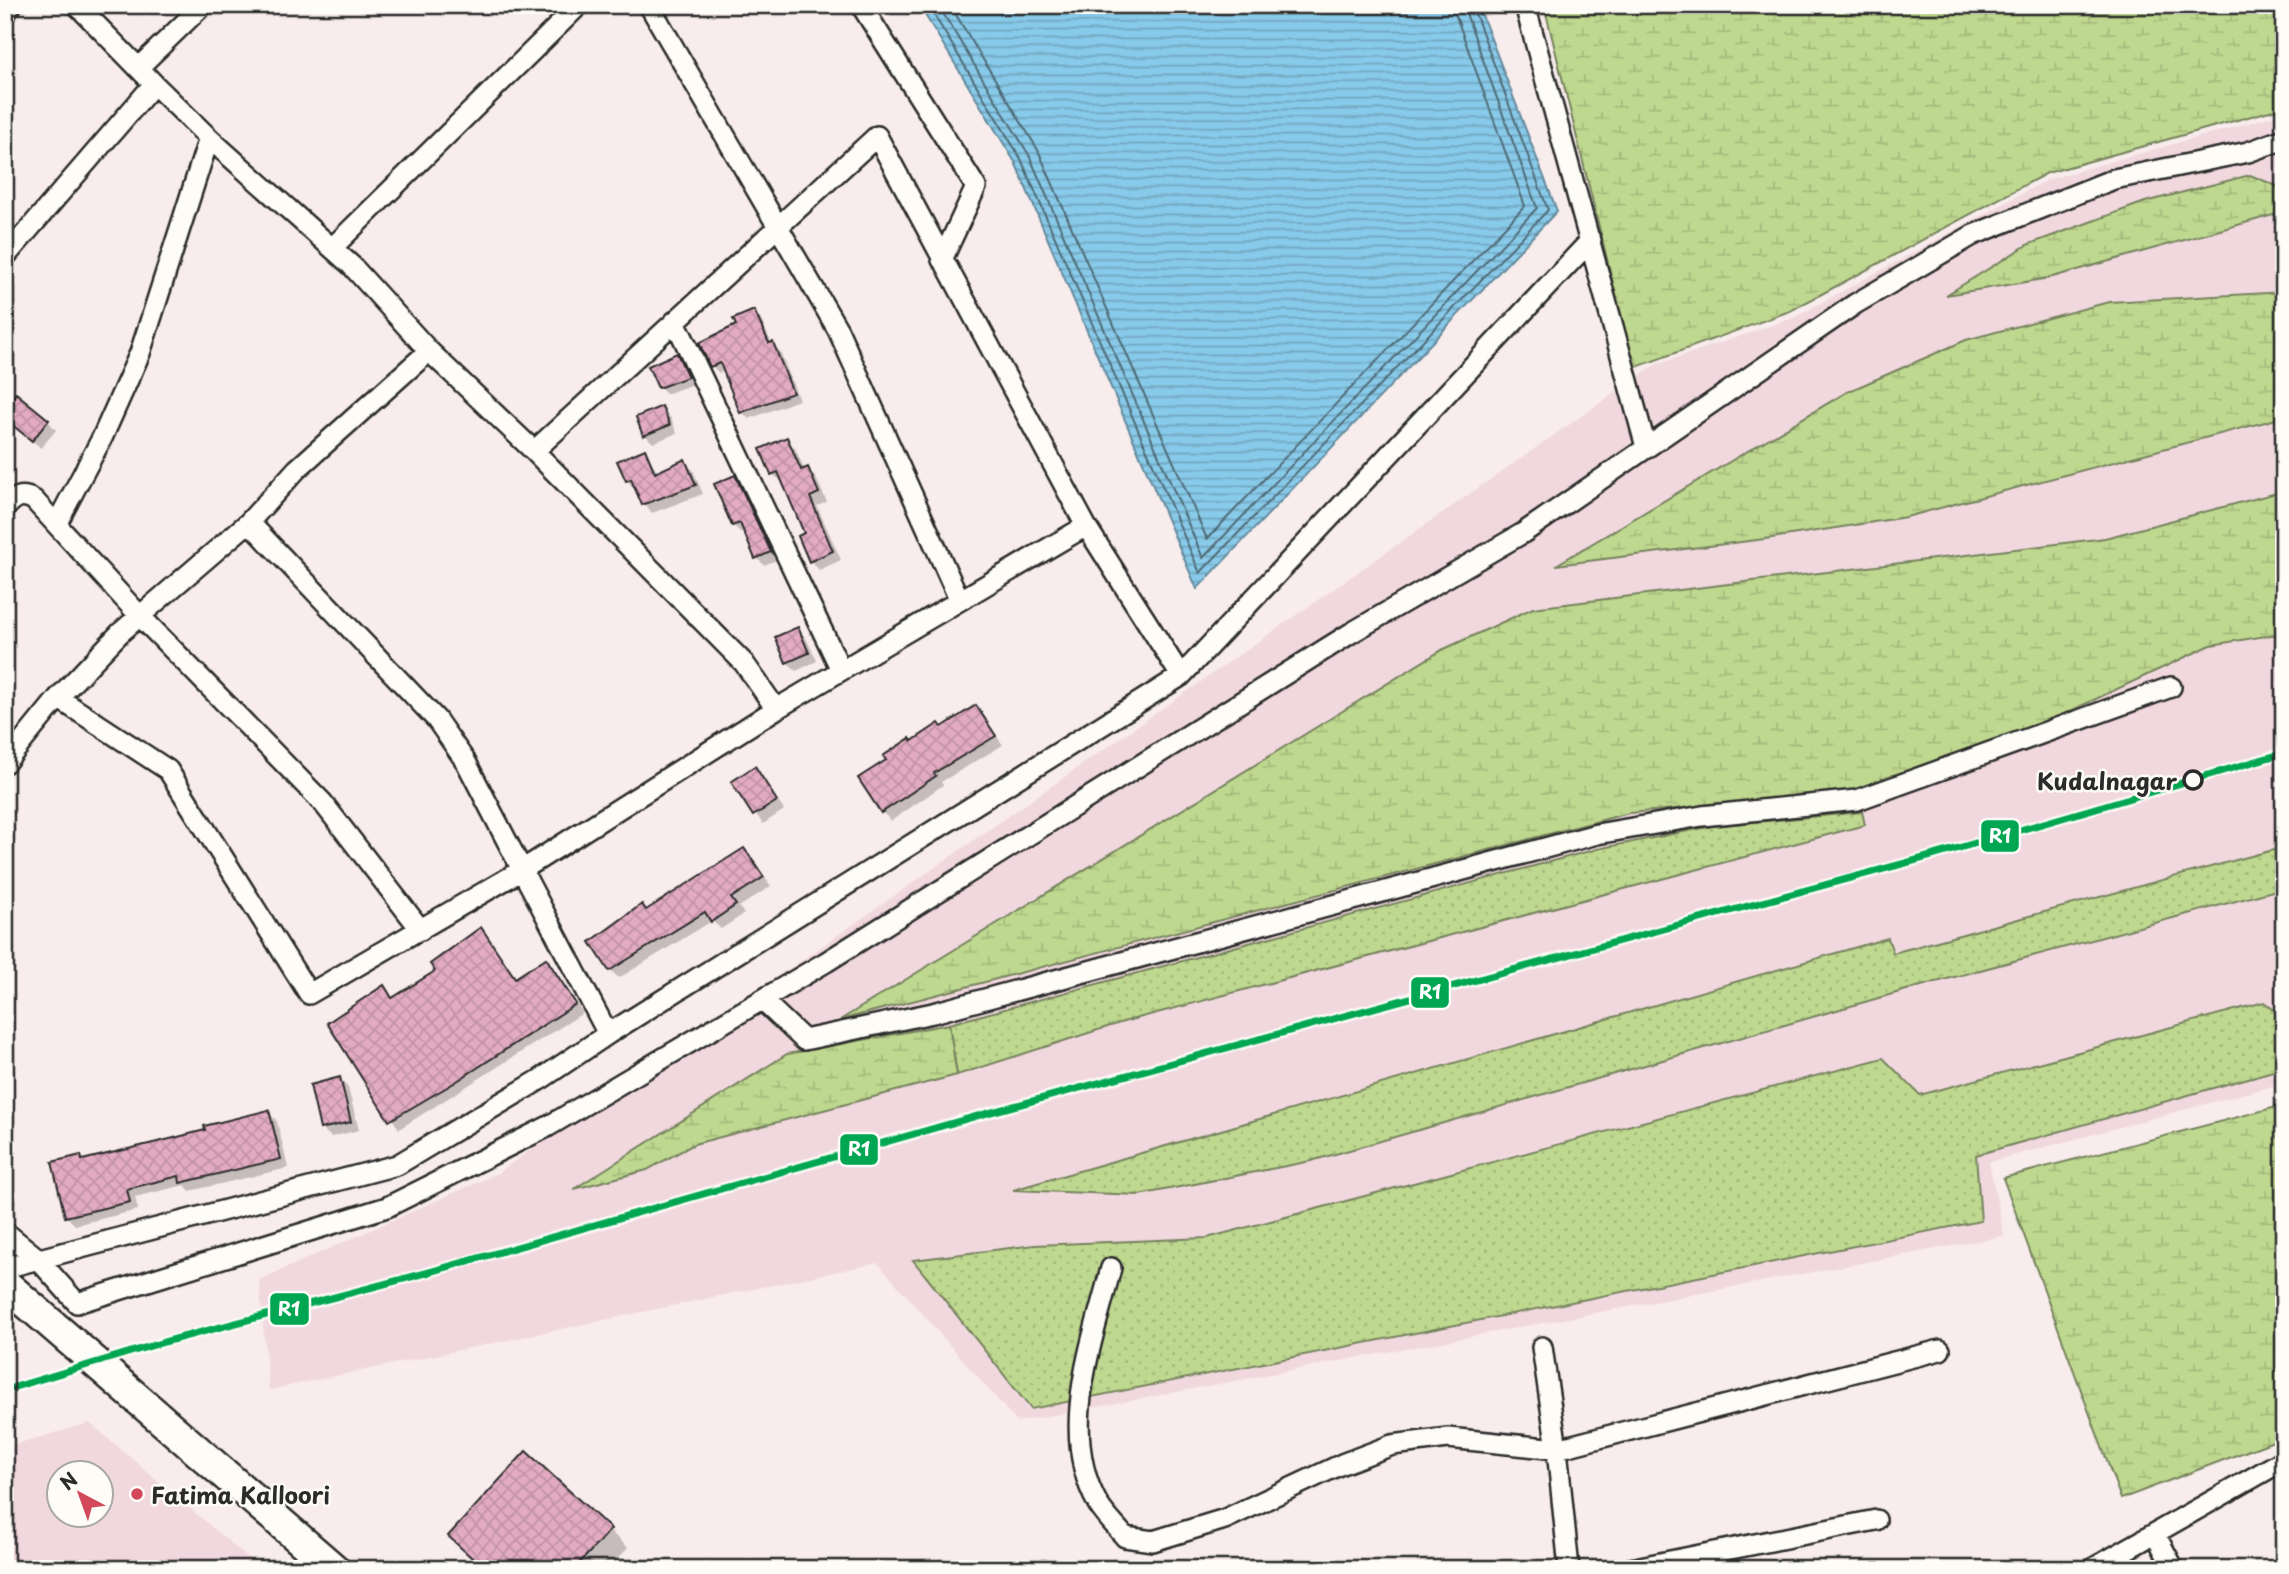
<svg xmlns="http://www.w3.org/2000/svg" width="2289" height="1574" font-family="'Playpen Sans',sans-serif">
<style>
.built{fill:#f1d8df;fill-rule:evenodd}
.grass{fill:url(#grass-dots);stroke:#75825d;stroke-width:2}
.wetland{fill:url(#wetland-marsh);stroke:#75825d;stroke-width:2}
.water{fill:url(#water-rules);stroke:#638a9d;stroke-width:2}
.shadow{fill:#0003}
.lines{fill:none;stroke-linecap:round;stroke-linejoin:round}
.shore{stroke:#506b77;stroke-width:2}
.building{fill:url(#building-cross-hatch);stroke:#2b2b2b;stroke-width:2}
.minor-casing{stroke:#2b2b2b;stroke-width:24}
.primary-casing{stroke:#2b2b2b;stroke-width:35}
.minor{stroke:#fdfcf7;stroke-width:19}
.primary{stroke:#fdfcf7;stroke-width:30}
.rail-1-casing{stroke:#fdfcf7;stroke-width:12}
.rail-1{stroke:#00a651;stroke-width:7}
.stop-dot{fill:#fdfcf7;stroke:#2b2b2b;stroke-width:3.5}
.poi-dot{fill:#d1495b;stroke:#fdfcf7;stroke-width:2.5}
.labels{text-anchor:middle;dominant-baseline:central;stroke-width:5;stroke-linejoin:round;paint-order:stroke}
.stop-label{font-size:23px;font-weight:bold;fill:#2b2b2b;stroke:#fdfcf7;text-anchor:end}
.poi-label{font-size:23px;font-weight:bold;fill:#2b2b2b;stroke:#fdfcf7;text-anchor:start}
.line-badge{stroke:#fdfcf7;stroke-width:2.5}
.badge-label{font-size:19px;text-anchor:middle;font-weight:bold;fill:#fff}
</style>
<defs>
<pattern id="grass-dots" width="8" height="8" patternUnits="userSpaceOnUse" patternTransform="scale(1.75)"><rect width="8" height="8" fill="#bfd88f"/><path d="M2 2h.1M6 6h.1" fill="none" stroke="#a4ba7c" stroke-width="1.8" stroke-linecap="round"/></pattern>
<pattern id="wetland-marsh" width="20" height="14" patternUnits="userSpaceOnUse" patternTransform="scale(1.75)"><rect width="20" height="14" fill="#bfd88f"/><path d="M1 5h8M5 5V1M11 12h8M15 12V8" fill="none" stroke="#a4ba7c"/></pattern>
<pattern id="water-rules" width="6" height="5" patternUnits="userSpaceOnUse" patternTransform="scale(1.75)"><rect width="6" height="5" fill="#88cae9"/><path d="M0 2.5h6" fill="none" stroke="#6fa4bd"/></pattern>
<pattern id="building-cross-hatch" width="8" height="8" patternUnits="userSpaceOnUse" patternTransform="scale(1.75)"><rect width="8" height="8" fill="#e2abc1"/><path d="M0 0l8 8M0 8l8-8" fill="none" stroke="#c293a6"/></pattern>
</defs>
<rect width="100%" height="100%" fill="#f8ecec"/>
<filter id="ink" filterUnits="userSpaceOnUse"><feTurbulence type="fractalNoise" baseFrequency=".0143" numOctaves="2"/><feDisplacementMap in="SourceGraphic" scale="14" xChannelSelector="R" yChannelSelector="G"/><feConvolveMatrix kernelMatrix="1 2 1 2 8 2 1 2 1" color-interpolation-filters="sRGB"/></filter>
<g filter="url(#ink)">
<path class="built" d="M2284,113V1083L1989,1162L2004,1236L1017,1422L878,1263L269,1390L259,1280L496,1174L1653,366L1793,318L2049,179Z
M90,1423L261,1569H5V1447ZM60,1472H102V1514H60Z"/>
<path class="grass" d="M1862,812L1865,825L1123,1022L957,1075L949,1024L1597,849L1713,826Z
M2284,847V888L1910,989L1311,1161L1139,1195L1013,1190L1888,938L1893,953Z
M2264,1002L2284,1018V1068L1976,1155L1981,1221L1031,1409L913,1260L1035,1245L1207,1238L1883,1058L1920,1095Z"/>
<path class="wetland" d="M1544,5H2284V107L2047,173L1790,311L1634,368Z
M2250,175L2284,189V212L2049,278L1946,295L2027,245L2145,202Z
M2284,292V417L1906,517L1765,539L1556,565L1847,392L1966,340L2109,302Z
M2284,491V633L2211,645L2023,733L1840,795L1629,813L840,1020L1442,650L1533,608L2105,538Z
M949,1024L957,1075L694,1144L647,1170L574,1189L787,1054Z
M2284,1105V1437L2121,1499L2003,1178Z"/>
<path class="water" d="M919,5H1478L1557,211L1197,589L1015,162Z"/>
<path class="shadow" d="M754,312L761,320L772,344L780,351L799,400L749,419L742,412L725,371L719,373L712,366L738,326Z
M676,355L693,384L666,394L660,387Z
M661,408L670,417L677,433L653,443L645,435Z
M48,421L56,430L41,448L9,422Z
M786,439L795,448L805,471L808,469L816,478L827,502L817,506L841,560L819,570L811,561L806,534L783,482L772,474Z
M644,451L659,473L684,462L693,470L703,494L652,513L627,480Z
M734,477L742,485L777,560L764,565L757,558L745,531L741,533L733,525Z
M798,629L806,638L817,661L796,671L787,662Z
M976,707L1003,745L941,782L943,785L891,821L882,812L912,743L943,729Z
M755,768L784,810L763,824L733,782Z
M744,850L771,886L739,907L744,914L721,929L712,921L619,978L610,970L647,911Z
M481,929L517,979L546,960L583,1013L399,1129L329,1023L383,987L394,999L437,971Z
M340,1079L348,1088L359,1130L331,1137L322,1129L312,1086Z
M268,1112L277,1121L288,1168L190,1191L185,1185L135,1197L138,1210L75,1225L67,1217L80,1157L85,1161L170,1141Z
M526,1453L628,1548L608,1569H485Z"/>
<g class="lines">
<path class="shore" d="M928,5L1021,159L1200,573L1548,210L1472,5
M938,5L1029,155L1203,558L1537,208L1463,5
M950,5L1038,150L1207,539L1525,206L1452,5"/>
</g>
<path class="building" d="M754,310L769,343L773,342L793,393L740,413L720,363L710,367L699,343L736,325L733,319Z
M677,353L688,377L658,388L648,366Z
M16,393L49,420L32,441L5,419V406Z
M662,406L670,425L643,436L636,417Z
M787,437L801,470L808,467L819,493L810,497L833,551L809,562L798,536L804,533L778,472L771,475L760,449Z
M645,449L655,473L685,459L696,485L642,505L631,479L626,481L617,461Z
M735,475L771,552L755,559L740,523L732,526L714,484Z
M798,627L809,653L786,663L775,637Z
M976,705L996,736L934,773L936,776L881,813L858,778L886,760L883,756L910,738L912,741L939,723L942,727Z
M755,766L777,801L753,816L731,782Z
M744,848L764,877L731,898L736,905L711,922L705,912L609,971L590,942L642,904L646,910Z
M481,927L515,978L546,958L576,1004L454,1083L389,1121L327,1023L384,985L392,998L435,971L430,964Z
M340,1077L351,1122L320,1129L310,1085Z
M269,1110L281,1159L180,1183L179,1176L127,1189L130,1202L65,1217L52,1162L81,1155L82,1160L170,1139L205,1130L204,1126Z
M526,1451L611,1529L574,1569H484L448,1536Z"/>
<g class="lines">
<g class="minor-casing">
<path id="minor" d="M649,5L838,330L959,599
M861,5L976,187L942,260
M1525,5L1646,447
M5,13L12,5
M138,68L203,5
M154,84L209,138L352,266L429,351L534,451L744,663L776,709L522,870L608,1034
M332,248L579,5
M5,257L154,84L77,5
M675,321L841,670
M534,451L877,136L1086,526L776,709
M5,508C15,497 21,493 34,500L139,615L323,803L421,930
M57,523L102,438L140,353L209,138
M1086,526L1181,676
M58,698L168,770L309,994L522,870L466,762L436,719L249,522
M5,763L58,698L120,633L249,522L297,469L429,351
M762,1000L804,1040L933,1013L1597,834L1702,816L1857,800L2171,687
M5,1232L36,1257L77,1303L387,1207L547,1127L826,962L1351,633L1523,533L1855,304L1973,235L2114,179L2248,152L2284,139
M5,1268L397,1165L541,1079L608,1034L1181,676L1591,240
M1111,1268C1093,1341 1057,1432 1098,1504C1105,1516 1117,1527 1125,1537L1153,1541L1225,1519L1342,1464L1392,1445L1448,1438L1557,1449L1940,1350
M1542,1347L1557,1449L1569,1569
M2155,1534L2174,1569
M1630,1569L1876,1520
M2092,1569L2284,1460"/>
</g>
<g class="primary-casing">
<path id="primary" d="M5,1284L334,1569"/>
</g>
<use href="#minor" class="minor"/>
<use href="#primary" class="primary"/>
<g class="rail-1-casing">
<path id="rail-1" d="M5,1390L164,1342L426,1273L977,1116L1935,855L2284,753"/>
</g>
<use href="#rail-1" class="rail-1"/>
</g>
</g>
<circle class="stop-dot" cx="2193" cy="780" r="9"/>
<circle class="poi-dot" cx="137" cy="1494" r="7"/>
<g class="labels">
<g class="stop-label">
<text x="2177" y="780">Kudalnagar</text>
</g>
<g class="poi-label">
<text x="151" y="1494">Fatima Kalloori</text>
</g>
</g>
<g class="line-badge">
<rect x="1980" y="819" width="40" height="34" rx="7" fill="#00a651"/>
<rect x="1410" y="976" width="40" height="33" rx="7" fill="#00a651"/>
<rect x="839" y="1133" width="40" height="33" rx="7" fill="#00a651"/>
<rect x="269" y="1292" width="41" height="34" rx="7" fill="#00a651"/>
</g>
<g class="badge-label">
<text x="2000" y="843">R1</text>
<text x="1430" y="999">R1</text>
<text x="859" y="1156">R1</text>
<text x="289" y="1316">R1</text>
</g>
<rect width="2289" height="1574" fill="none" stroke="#fdfcf7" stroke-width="28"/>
<rect x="14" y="14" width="2261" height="1546" fill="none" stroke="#2b2b2b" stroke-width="2.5" filter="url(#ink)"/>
<g transform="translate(80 1494) rotate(319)"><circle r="33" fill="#fdfcf7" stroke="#a9a8a5" stroke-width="2"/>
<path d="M0-5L12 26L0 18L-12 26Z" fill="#d1495b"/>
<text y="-10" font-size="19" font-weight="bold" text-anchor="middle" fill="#2b2b2b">N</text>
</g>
</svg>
